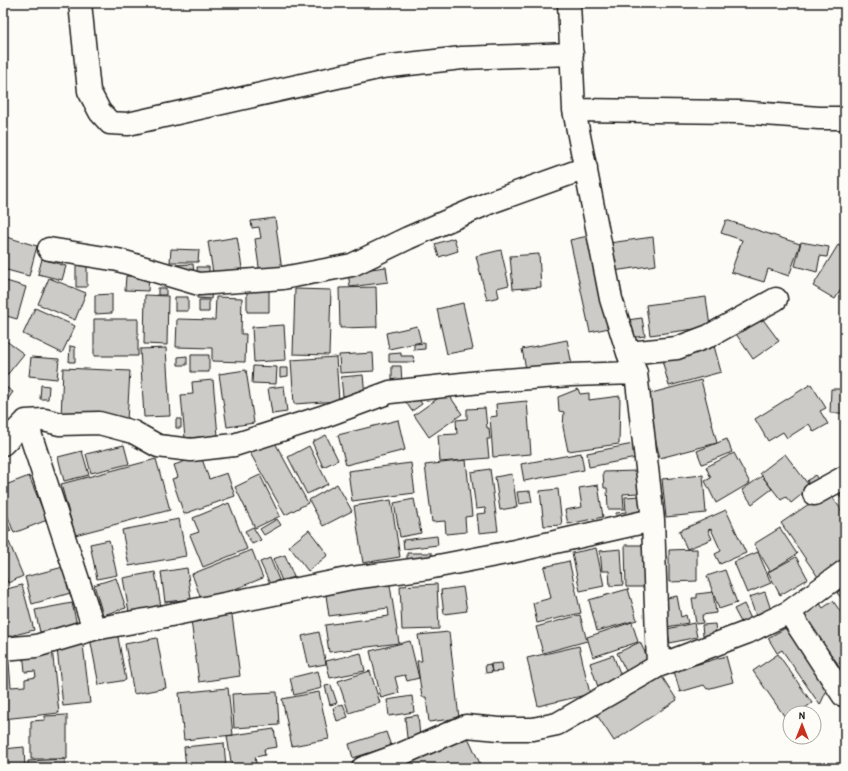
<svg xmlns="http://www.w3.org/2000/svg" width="848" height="771" font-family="'Patrick Hand',sans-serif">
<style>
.building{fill:#cccbc8;stroke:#1c1c1c}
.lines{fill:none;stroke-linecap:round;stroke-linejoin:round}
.minor-casing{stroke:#1c1c1c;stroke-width:25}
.minor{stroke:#fdfcf7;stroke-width:22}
</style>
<rect width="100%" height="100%" fill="#fdfcf7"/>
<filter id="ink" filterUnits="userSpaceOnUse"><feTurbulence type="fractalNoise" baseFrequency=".025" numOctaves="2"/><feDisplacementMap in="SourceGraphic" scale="8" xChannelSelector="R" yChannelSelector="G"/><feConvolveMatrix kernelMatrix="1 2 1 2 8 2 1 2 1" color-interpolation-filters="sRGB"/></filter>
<g filter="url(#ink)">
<path class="building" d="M275,218L282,271L260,274L255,239L261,238L259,227L252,228L251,221Z
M726,220L800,244L789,276L768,269L764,282L731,272L742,240L721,233Z
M3,236L37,246L29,276L3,269Z
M588,236L609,328L590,332L570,240Z
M237,237L243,274L214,279L208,242Z
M653,237L656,265L613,271L609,243Z
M454,238L458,251L439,257L435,244Z
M801,242L829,247L827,257L820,256L817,272L795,266Z
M838,245L845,249V283L835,299L813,286Z
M171,249L199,250L198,262H170Z
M501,250L509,285L497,288L499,297L487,300L476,256Z
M539,254L541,287L513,289L510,256Z
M42,259L66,266L62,280L38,274Z
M76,260H87V287H76Z
M193,264L194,274L174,265Z
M197,267H209V280H198Z
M386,267L388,282L350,287L348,272Z
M126,276H149L148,291L125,290Z
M49,278L86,293L75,320L38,304Z
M3,280L26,287L17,319L3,315Z
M376,287L377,327L340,328L339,288Z
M158,288H166V295H158Z
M198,288L212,289L211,299L197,298Z
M247,288H269V312H247Z
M295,289L331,290L329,355L293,354Z
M112,294V313L95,314V295Z
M145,295L168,296L167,345L144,344Z
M175,297H188V311H175Z
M216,297L242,298L241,334H246L245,362L212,361V348L176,347L177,319L215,320Z
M706,297L710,327L650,335L646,305Z
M199,300H209V312H199Z
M463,303L473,349L447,354L437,309Z
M35,308L75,326L62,353L23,334Z
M759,314L779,341L753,359L734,331Z
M642,318L645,336L629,338L627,320Z
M94,319H138V356H94Z
M284,325L286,360L254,362L252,327Z
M417,326L421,342L389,349L386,333Z
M5,340L24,354L3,380V343Z
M567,340L573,370L528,379L522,349Z
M713,342L721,372L669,386L661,356Z
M425,343V349L414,350V344Z
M70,346L75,347V362H69Z
M166,348L170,416L144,417L140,349Z
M373,353L374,371L340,373L339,355Z
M401,353V356H413L414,362H389V354Z
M191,355H209V372H191Z
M187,356V365H178V357Z
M31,357L59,359L57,379L29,376Z
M336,357L339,401L294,404L291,360Z
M253,366L277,367L276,384L252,383Z
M392,366H401L402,383H392Z
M63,368L130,371L127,421L61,418Z
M280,368H288V376L280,377Z
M246,370L254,423L227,427L219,374Z
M363,375L365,395L343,396L341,377Z
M213,380L218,436L185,438L181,395L193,394L192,382Z
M701,380L717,443L660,458L644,395Z
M811,384L826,408L820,411L828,424L814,432L809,424L787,438L783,432L768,441L755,419Z
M3,385L13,392L3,406Z
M41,385L49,386L48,399H40Z
M284,386L287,412L272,414L268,388Z
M578,389L580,394L589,393V400L620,396L619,444L568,451L563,427L564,412L559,411L558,397Z
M831,389H845V413H830Z
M413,391L422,404L412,411L403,398Z
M447,392L462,414L429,437L414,415Z
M527,401L531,454L493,457L490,417L497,416L496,404Z
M485,408L487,428H489L490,439H487L489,458L440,462L438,435L457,434L456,420L467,419V409Z
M176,419H181V428H176Z
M398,420L405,450L346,465L338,435Z
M326,435L338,460L323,467L312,442Z
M273,439L308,503L285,515L249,451Z
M727,439L732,452L702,464L697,451Z
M633,444L636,458L589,467L587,453Z
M124,445L129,464L91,473L86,454Z
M309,446L328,484L307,494L288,457Z
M82,451L89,475L64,481L58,457Z
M581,453L584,470L524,481L521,464Z
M734,453L750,483L716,503L705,481L711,478L706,467Z
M785,454L808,484L803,488L806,491L791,503L786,497L781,500L760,473Z
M201,456L209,479L227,473L235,496L184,514L172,479L178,477L174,465Z
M156,459L170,510L75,535L61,484Z
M466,460L472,516L465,517L466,532L446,534L445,521L432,522L425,465Z
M411,463L415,493L352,501L348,471Z
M490,469L498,531L479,533L477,514L486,513L485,508L476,509L471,472Z
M637,471L638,493L623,494L624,509H608L607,488H604L603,472Z
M512,474L517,507L500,510L495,477Z
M260,475L280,516L255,528L235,487Z
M703,475L706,513L666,517L662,479Z
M815,475L823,486L815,492L807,481Z
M29,476L47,520L14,533L3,504V486Z
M762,476L772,489L752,504L742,490Z
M845,482V504L835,488Z
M337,484L352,511L323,526L309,500Z
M598,485L603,517L568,524L565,510L582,507L579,488Z
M558,489L562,525L544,526L540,491Z
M530,491L532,502L519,504L517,492Z
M828,491L845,515V559L818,577L781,523Z
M641,496L643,530L617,532L616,513L626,512L625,497Z
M414,499L421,533L400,537L394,503Z
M391,500L400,557L363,563L354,506Z
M229,503L247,549L203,567L190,535L199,532L193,518Z
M726,510L746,553L720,564L715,554L721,551L711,529L708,530L712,539L687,549L679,531Z
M3,514L11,531L3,534Z
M179,519L186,556L129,566L122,530Z
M277,519L281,525L264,535L260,529Z
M253,527L261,540L252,544L245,531Z
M780,528L797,554L770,571L754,544Z
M309,530L328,555L308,571L289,546Z
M437,536L438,545L404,549L403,540Z
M109,540L117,575L97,579L90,544Z
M9,542L23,576L8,583L3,571V544Z
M625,545H644L645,587H626Z
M596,548L604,586L580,591L572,553Z
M621,549L623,585L610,586L609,571H602L600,551Z
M697,549V581L669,582V550Z
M252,550L263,578L202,602L192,574Z
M758,552L771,583L747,593L734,562Z
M407,553H432V565H407Z
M285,555L294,577L282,581L273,559Z
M796,557L808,579L780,595L768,572Z
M270,558L279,580L270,584L260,562Z
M569,561L581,613L537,623L533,603L551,598L544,567Z
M67,566L74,592L32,604L25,577Z
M187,568L191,599L165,602L161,572Z
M725,570L737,603L719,609L707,576Z
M155,572L161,607L129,612L123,578Z
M116,578L126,608L103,615L94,585Z
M389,579L399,643L329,652L325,625L389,616L388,608L329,616L325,588Z
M437,584L439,629L402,630L400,586Z
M22,585L34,630L3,638V590Z
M845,585V602L837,593Z
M463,587L467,611L444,614L441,590Z
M628,589L637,620L597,631L589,600Z
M713,592L716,613L702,615L703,623L696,624L692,598H697V594Z
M765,592L773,616L758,621L749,597Z
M677,596L681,617L686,615L688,623L667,627L661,599Z
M833,601L845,618V660L838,664L802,614L819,602L823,608Z
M72,603L77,625L40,632L35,610Z
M744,604L752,621L743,626L734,609Z
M232,615L240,676L199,682L191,620Z
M580,615L587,641L543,653L536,627Z
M632,622L638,642L593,657L587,637Z
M694,623L697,637L670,643L667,629Z
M715,624L717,644L704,645L702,625Z
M789,626L829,685L820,705L782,650L777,653L768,638Z
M117,632L126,680L99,685L90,638Z
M319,632L326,664L309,667L302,636Z
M449,632L459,718L429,722L426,697H422L417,661H422L418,635Z
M157,638L166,688L134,694L125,644Z
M410,641L419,678L407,681L405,675L395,677L399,693L381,698L370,651Z
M640,642L650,663L628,675L617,653Z
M83,645L90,703L63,706L57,648Z
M579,646L590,694L538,706L527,658Z
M52,648L59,713L3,719V652L8,651L11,687L25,686V679L36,677L35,671L25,672L23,651Z
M361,653L365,671L330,678L326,661Z
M778,654L812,703L798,713H790V718L787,720L753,671Z
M613,655L623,681L599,690L590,663Z
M726,656L733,682L707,689L704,685L680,692L674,671Z
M502,663L503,671L492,672L491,664Z
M490,664L492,672L486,673L485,665Z
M318,671L322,688L294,695L290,678Z
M370,671L380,703L349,713L338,681Z
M659,672L677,700L614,741L595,712Z
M331,685L337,703L330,705L325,686Z
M228,688L233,735L184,740L179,693Z
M277,692L279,725L234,728L232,694Z
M319,692L329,739L292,746L282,699Z
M412,696L414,712L389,716L387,700Z
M343,704L348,717L337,721L333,708Z
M67,715V759H31V721L45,720V716Z
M418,715L420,737L407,738L405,717Z
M274,729L277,747L264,749L265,755L255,757L257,768H232L227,736Z
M386,732L391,746L353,758L349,744Z
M466,733L482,768H411L407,759Z
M224,743L226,768H186L184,747Z
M24,747L25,768H3V749Z
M65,759V765H70V768H28V761Z
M283,763L284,768H270V765Z
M135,765V768H100Z"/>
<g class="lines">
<g class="minor-casing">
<path id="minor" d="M80,3L89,91L100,112L110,123L128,124L382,67L462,58L572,54
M569,3L574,110L611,299L628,353L636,373L653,520L658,666
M574,110L738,112L819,118H845
M49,249L118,260L199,284L283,278L352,265L408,238L491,202L586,168
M628,353L677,348L709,336L776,299
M26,421L94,629
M3,444L26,421L44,420L60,424L99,423L133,432L158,446L191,450L234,445L322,417L390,392L480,382L570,375L636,373
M814,494L845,477
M789,612L843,695
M3,649L36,646L94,629L151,619L352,578L428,568L506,553L653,520
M363,768L399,755L466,726L499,729H533L557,724L658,666L748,632L789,612L845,571"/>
</g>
<use href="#minor" class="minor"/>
</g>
</g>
<rect width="848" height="771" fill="none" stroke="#fdfcf7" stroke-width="16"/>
<rect x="8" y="8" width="832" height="755" fill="none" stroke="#1c1c1c" stroke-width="1.5" filter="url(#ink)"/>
<g transform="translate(802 725)"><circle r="19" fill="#fdfcf7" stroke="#a3a29f"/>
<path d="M0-3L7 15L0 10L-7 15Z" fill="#c8321e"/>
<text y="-6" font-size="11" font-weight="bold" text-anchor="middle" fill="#1c1c1c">N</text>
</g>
</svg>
